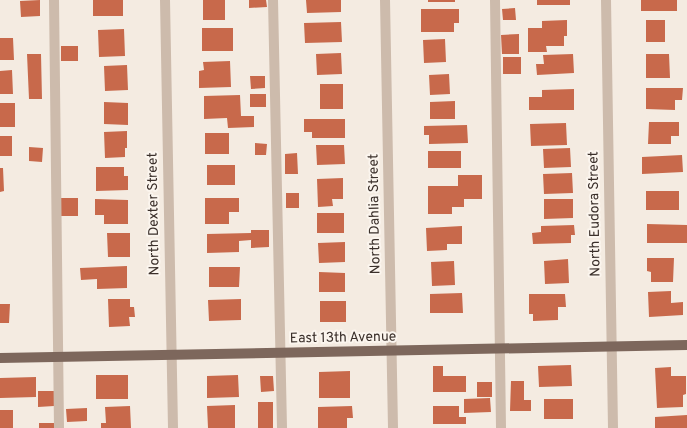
<svg xmlns="http://www.w3.org/2000/svg" width="687" height="428" font-family="Overpass,sans-serif">
<style>
.building{fill:#c8694b}
.lines{fill:none;stroke-linecap:round;stroke-linejoin:round}
.minor{stroke:#cdbbac;stroke-width:10}
.major{stroke:#7d675c;stroke-width:10}
.labels{text-anchor:middle;dominant-baseline:central;stroke-width:4;stroke-linejoin:round;paint-order:stroke}
.street-label{font-size:14px;fill:#3b302b;stroke:#fbf5ee}
</style>
<rect width="100%" height="100%" fill="#f4ebe1"/>
<path class="building" d="M40,0V16L21,17L20,1Z
M93,0H123V16H93Z
M203,0H225V20H203Z
M249,0H266L267,7L249,8Z
M306,0H341V12L307,13Z
M428,0H455V2H428Z
M537,0H570V5H537Z
M641,0H677V11H641Z
M515,8L516,20H503L502,9Z
M421,9H459V23H454V32H421Z
M567,20V36H564V46H546L547,52H528V28H542V21Z
M646,20H665V42H646Z
M341,22L342,42L305,43L304,23Z
M202,28H233V51H202Z
M124,29L125,56L99,57L98,30Z
M519,34V54H502L501,35Z
M0,38H13L14,60H0Z
M445,39L446,62L424,63L423,40Z
M61,46H78V61H61Z
M341,53L342,74L317,75L316,54Z
M27,54H41L42,99H29Z
M573,54L574,73L537,75L536,64H544L543,55Z
M646,54H669L670,78H646Z
M503,57H521V74H503Z
M230,61L231,87L199,88V71L204,70L203,62Z
M127,65L128,90L105,91L104,66Z
M12,70L13,94H0V71Z
M449,74L450,94L430,95L429,75Z
M250,76H265V88L251,89Z
M320,84H343V109H320Z
M646,88H683L682,100H675V110L646,109Z
M574,89V110H529V97H542V90Z
M250,94H266V107H250Z
M240,95L241,116H254V127L228,128L227,118L204,119V96Z
M455,101V119H430V102Z
M104,102L128,103V125L104,124Z
M0,103H15V127H0Z
M304,119H345V138H312V132H304Z
M649,122H679V136H671V144H648Z
M566,123L567,145L531,146L530,124Z
M467,125L468,143L429,144V135H424V126Z
M127,131V148H125V157L105,158L104,132Z
M205,133H229V154H205Z
M0,136H12V156H0Z
M255,143L267,144L266,155H255Z
M316,145H344L345,164L317,165Z
M29,147L43,148L42,162L29,161Z
M570,148L571,167L544,168L543,149Z
M428,151H461V168H428Z
M297,153L298,174H285V154Z
M682,155L683,172L642,174V157Z
M207,165H235V185H207Z
M96,167H124V176H128V190L96,191Z
M0,168H3L4,191L0,192Z
M572,173L573,193L544,194L543,174Z
M458,175H482V199H464V207H452V214H428V186H458Z
M343,178V199H332L333,206L318,207L317,179Z
M646,191H679V210H646Z
M286,193H299V208H286Z
M61,198H78V216H61Z
M205,198H239V212H229V224H205Z
M95,199L128,200V224H104V215H95Z
M544,199H573V218L544,219Z
M317,213H344V233H317Z
M647,224L687,225V243H647Z
M574,225L575,235H571V243L533,244L532,233L541,232V226Z
M462,226V244H447V250L427,251L426,228Z
M251,230H269V247L251,248V240L239,241V252L207,253V234L251,233Z
M107,233H130V257H108Z
M345,242V262L319,263L318,243Z
M647,258H674L673,282H651V272L647,271Z
M568,259L569,283L545,284L544,261Z
M454,261L455,285L432,286L431,262Z
M127,266V288L97,289V279L81,280L80,268Z
M209,267H240L239,287H209Z
M319,272L345,273V292H319Z
M671,291V303L683,302V315L649,317L648,292Z
M462,293L463,313H430V294Z
M529,294H565L566,307H558V320L533,321V314H529Z
M108,299H130V307H134L135,317H129L130,326L109,327Z
M241,299V320L209,321L208,300Z
M320,301H346V322H320Z
M0,304H10L9,323H0Z
M571,365L572,386L539,387L538,366Z
M433,366H443V376H466V392H433Z
M671,367V376H686V394L683,395V407L657,408L655,368Z
M350,371V398H319V372Z
M96,375H128V399H96Z
M238,375L239,397L207,398V376Z
M260,376H273L274,391L261,392Z
M36,377V397L0,398V378Z
M511,381H524V400H531V411H510Z
M477,382H492V397H477Z
M38,391H54V406L38,407Z
M490,398L491,412L464,413V399Z
M544,399H573V419H544Z
M258,402H273V428H258Z
M235,405V428H208L207,406Z
M130,406L131,428H101V423H106L105,407Z
M352,406L353,418H347V428H318V407Z
M433,406H459V417H466V424H433Z
M87,408V421L67,422L66,409Z
M0,410H13V428H0Z
M687,415V428H655V417Z
M39,423H55V428H39Z"/>
<g class="lines">
<path class="minor" d="M54,0L59,428
M165,0L173,428
M273,0L282,428
M385,0L393,428
M495,0L501,428
M606,0L613,428"/>
<path class="major" d="M0,358L687,345"/>
</g>
<g class="labels">
<g class="street-label">
<text transform="translate(154 214) rotate(-91)">North Dexter Street</text>
<text transform="translate(375 214) rotate(-91)">North Dahlia Street</text>
<text transform="translate(595 214) rotate(-91)">North Eudora Street</text>
<text transform="translate(343 338) rotate(-1)">East 13th Avenue</text>
</g>
</g>
</svg>
